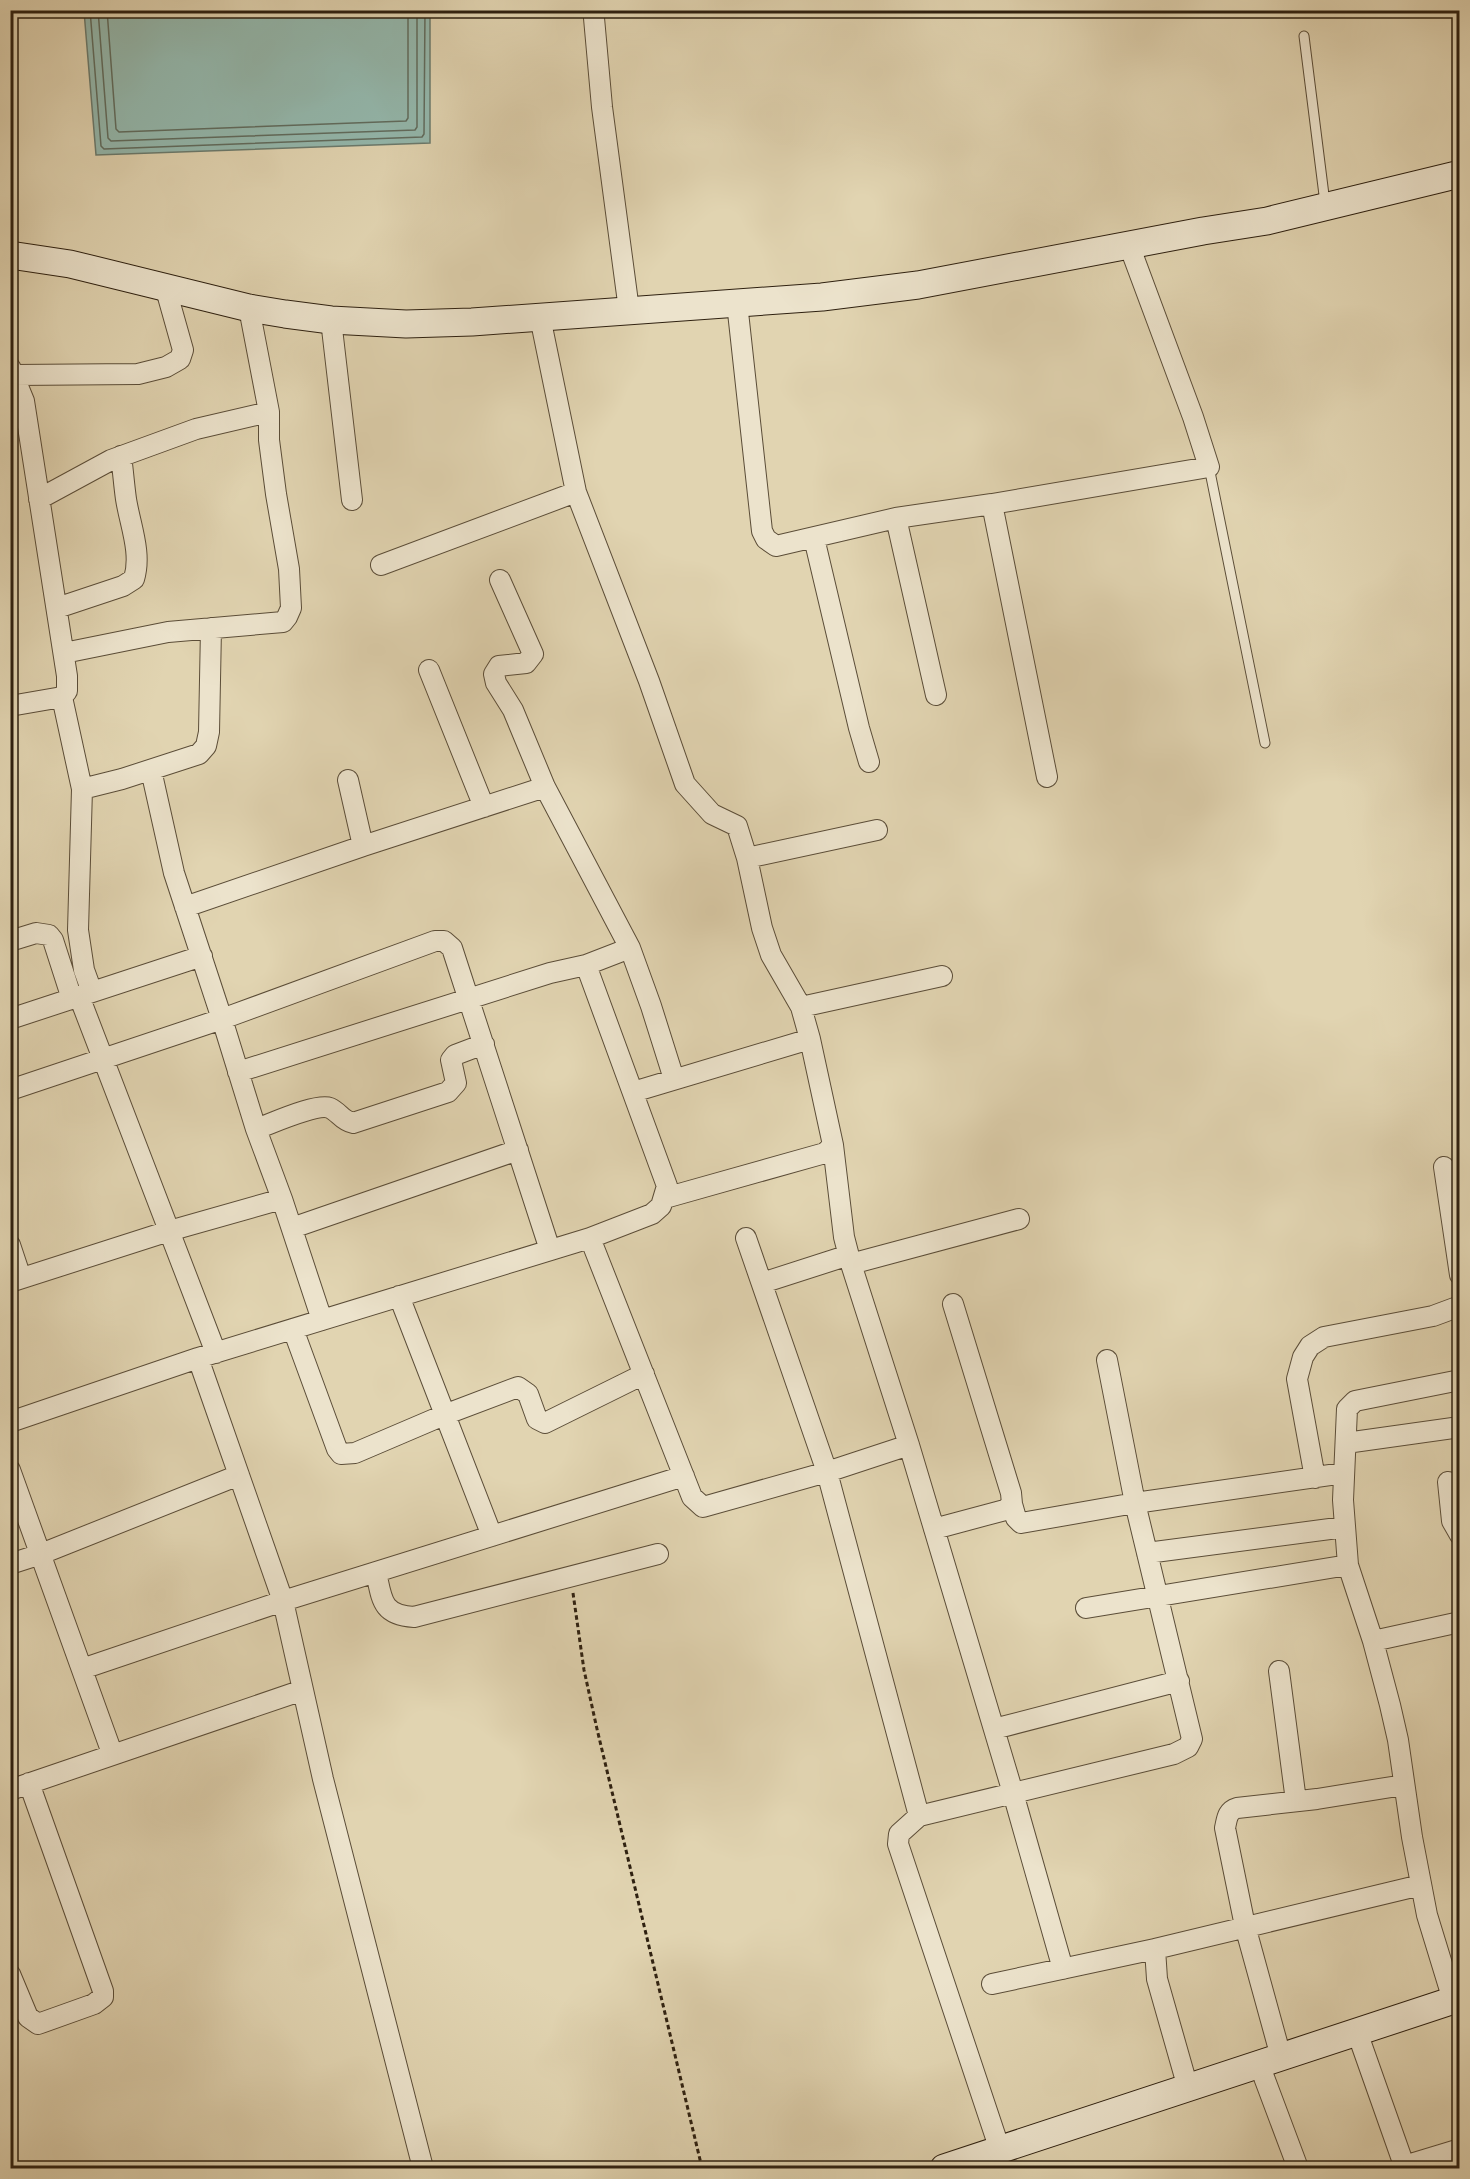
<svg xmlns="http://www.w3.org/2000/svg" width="1470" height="2179" font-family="'IM FELL English',serif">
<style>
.water{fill:#94b8ad;stroke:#6b7b6e;stroke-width:1.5}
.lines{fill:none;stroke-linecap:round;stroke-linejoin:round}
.shore{stroke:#616c5e;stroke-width:1.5}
.lane-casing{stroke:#5b4d38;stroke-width:11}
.street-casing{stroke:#5b4d38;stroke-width:22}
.secondary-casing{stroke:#2e2010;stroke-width:29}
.path{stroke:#2e2010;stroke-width:3;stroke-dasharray:4.5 3;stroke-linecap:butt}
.lane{stroke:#ece3cc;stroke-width:9}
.street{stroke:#ece3cc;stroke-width:20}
.secondary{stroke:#ece3cc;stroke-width:27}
</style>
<rect width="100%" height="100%" fill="#e1d4b1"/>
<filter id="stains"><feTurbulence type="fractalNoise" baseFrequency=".00333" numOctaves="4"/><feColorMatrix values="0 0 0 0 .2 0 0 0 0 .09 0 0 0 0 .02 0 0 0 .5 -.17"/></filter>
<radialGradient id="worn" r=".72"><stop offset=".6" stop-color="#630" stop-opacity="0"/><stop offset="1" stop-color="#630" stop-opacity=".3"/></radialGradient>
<path class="water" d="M84,11H430V143L96,155Z"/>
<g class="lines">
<path class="shore" d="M90,10L101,146L104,149L422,137L424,134L425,10
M98,10L108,138L111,141L415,130L417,127V10
M107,10L116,129L119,132L406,121L408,118V10"/>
<g class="lane-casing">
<path id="lane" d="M1304,36L1325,203
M1209,467L1265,743"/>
</g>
<g class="street-casing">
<path id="street" d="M595,10L594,18L602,107L629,310
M737,303L762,531L766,539L776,546L896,518L992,504L1209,467L1193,417L1129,245
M540,317L576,492L649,681L685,784L712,814L737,826L747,858L762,928L771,955L801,1007L810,1039L833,1145L844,1237L851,1264L909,1445L1013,1793L1063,1969
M331,320L352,500
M10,367L24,401L67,676V691L62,697L10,706
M14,375L138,374L166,367L180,359L183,350L165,286
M39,499L111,460L196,429L269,412
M992,504L1047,777
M896,518L936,695
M814,538L859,728L869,762
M381,565L576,492
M500,580L533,654L526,663L499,666L494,674L496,683L513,710L545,787L630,948L651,1006L674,1079
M57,608L123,586L134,579C142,553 130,525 126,499C124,485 123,470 121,456
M64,653L168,632L283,622L287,617L291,608L289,569L276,494L269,440V412L249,308
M429,670L484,807
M62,697L82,789L78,930L84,970L92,992
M151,770L174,873L222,1019L256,1129L282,1199L322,1320
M82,789L122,779L199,754L206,746L209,732L211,628
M363,846L545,787
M747,858L877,830
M185,907L363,846L348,780
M10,941L36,933L49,935L53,940L72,999
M79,996L216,1353
M801,1007L942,976
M10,1019L202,956
M238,1072L550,973L586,965
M10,1090L222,1019L435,941H444L452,948L550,1250
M633,1092L810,1039
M256,1129C271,1124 316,1103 330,1108C339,1112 342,1121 353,1123L448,1092L456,1083L451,1060L455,1055L484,1044
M1444,1167L1460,1275
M665,1198L825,1153L833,1145
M292,1228L518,1150
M590,1238L692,1497L703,1507L827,1472L909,1445
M746,1238L827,1472L919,1816
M10,1245L21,1278
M851,1264L1019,1219
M10,1282L169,1231L282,1199
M762,1283L849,1255
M399,1296L492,1536
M293,1329L337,1449L341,1454L355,1453L444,1415L518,1387L528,1394L537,1419L545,1423L644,1374
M198,1358L283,1601L323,1779L423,2168
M10,1422L198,1358L590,1238L652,1214L661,1206L667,1186L586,965L630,948
M1346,1443L1460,1427
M10,1470L112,1753
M1315,1478L1297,1379L1303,1357L1310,1346L1324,1337L1433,1316L1460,1306
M1448,1482L1452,1521L1460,1535
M1012,1504L1016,1518L1021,1523L1135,1503L1344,1473
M934,1529L1005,1510L1012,1504L1011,1493L953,1304
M1147,1553L1345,1527
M10,1564L41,1554L239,1475
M376,1572C382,1599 381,1615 414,1617L658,1554
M1086,1608L1348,1565
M1373,1641L1460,1622
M82,1669L283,1601L684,1476
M1279,1671L1296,1801
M994,1729L1179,1681
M10,1790L303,1690
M10,1974L28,2017L38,2024L94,2004L103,1997V1991L29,1783
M992,1984L1155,1949
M1453,2000L1427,1915L1412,1837L1398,1740L1390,1705L1373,1641L1348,1565L1343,1500L1347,1409L1355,1401L1460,1380
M1357,2032L1405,2168
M1281,2057L1245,1926L1225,1828C1227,1819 1227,1811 1237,1808L1317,1799L1404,1785
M1259,2064L1298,2168
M1188,2088L1157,1979L1155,1949L1421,1885
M1000,2150L898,1844L899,1834L919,1816L1174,1754L1188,1747L1192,1739L1135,1503L1107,1360
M1404,2166L1460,2149"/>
</g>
<g class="secondary-casing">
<path id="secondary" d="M10,255L70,264L249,308L285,314L331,320L406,324L472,322L822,297L918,285L1203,231L1267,221L1460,174
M944,2168L1460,1998"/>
</g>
<path class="path" d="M573,1593L584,1670L597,1729L702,2168"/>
<use href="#lane" class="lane"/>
<use href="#street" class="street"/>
<use href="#secondary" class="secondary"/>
</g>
<rect width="1470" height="2179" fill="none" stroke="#e1d4b1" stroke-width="36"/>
<rect x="12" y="12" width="1446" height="2155" fill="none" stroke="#2e2010" stroke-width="3"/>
<rect x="18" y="18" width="1434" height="2143" fill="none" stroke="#2e2010" stroke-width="1.5"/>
<rect width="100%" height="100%" filter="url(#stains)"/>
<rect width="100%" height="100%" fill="url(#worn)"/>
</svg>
